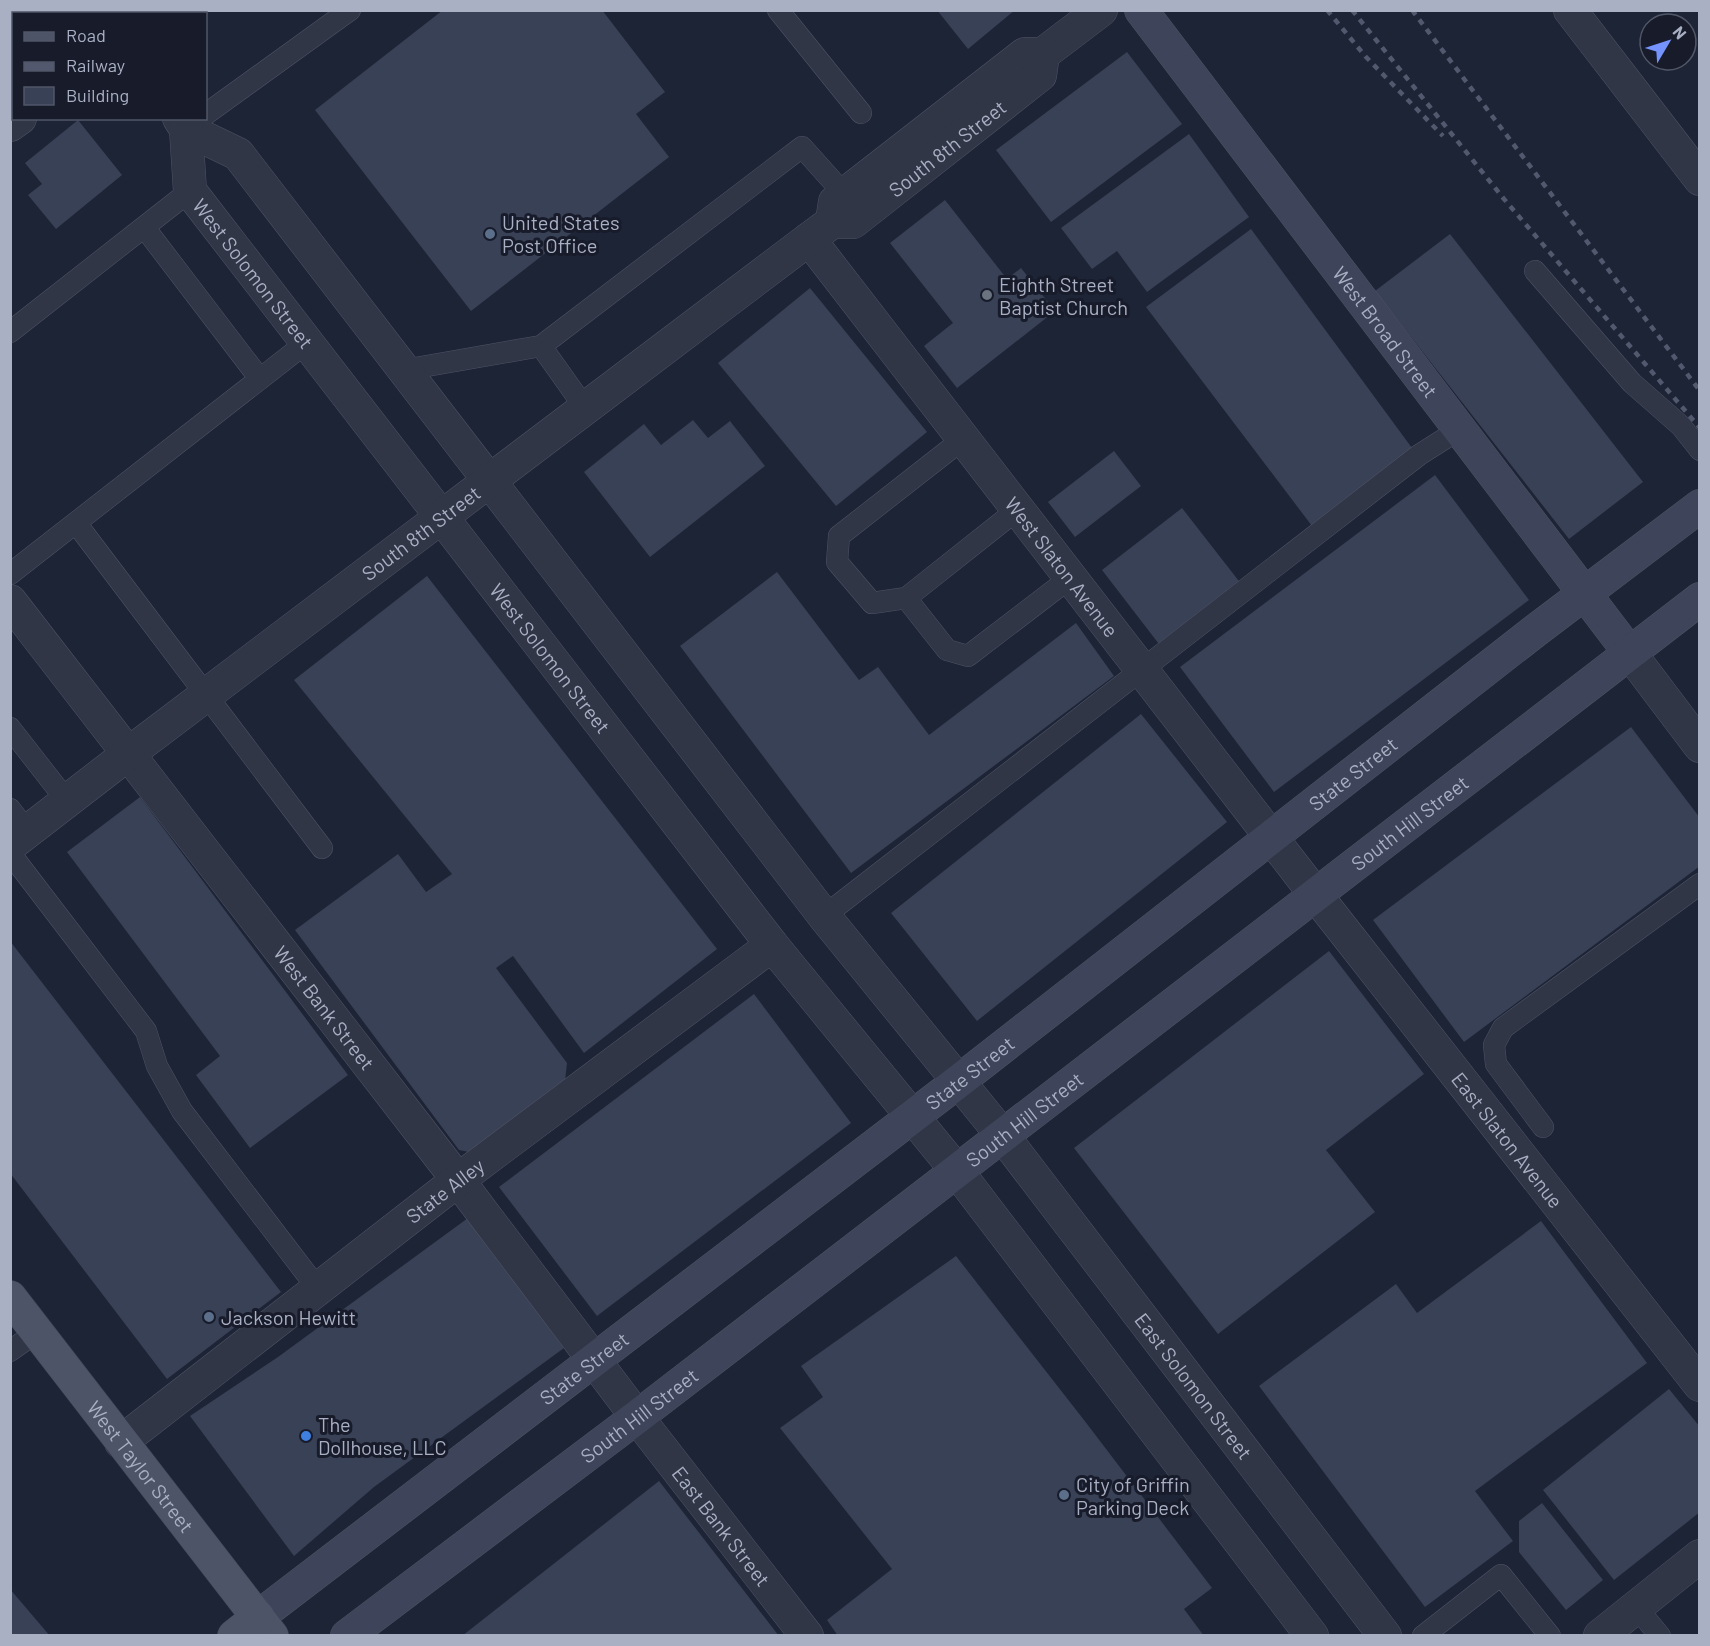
<svg xmlns="http://www.w3.org/2000/svg" width="1710" height="1646" font-family="Barlow,sans-serif">
<style>
.building{fill:#394157}
.lines{fill:none;stroke-linecap:round;stroke-linejoin:round}
.lane-casing{stroke:#4e5365;stroke-width:22}
.street-casing{stroke:#4e5365;stroke-width:34}
.secondary-casing{stroke:#4e5365;stroke-width:34}
.primary-casing{stroke:#3a3f50;stroke-width:34}
.lane{stroke:#313646;stroke-width:21}
.street{stroke:#313646;stroke-width:33}
.secondary{stroke:#3e445a;stroke-width:33}
.primary{stroke:#4e5467;stroke-width:33}
.rail{stroke:#52596e;stroke-width:4.5;stroke-dasharray:6 6;stroke-linecap:butt}
.service-dot{fill:#5c6f8a;stroke:#171b2a;stroke-width:2}
.worship-dot{fill:#6b7280;stroke:#171b2a;stroke-width:2}
.shop-dot{fill:#3f7fe0;stroke:#171b2a;stroke-width:2}
.labels{text-anchor:middle;dominant-baseline:central;stroke-width:6;stroke-linejoin:round;paint-order:stroke}
.street-label{font-size:20px;fill:#aab0c4;stroke:#171b2a}
.poi-label{font-size:20px;fill:#aab0c4;stroke:#171b2a;text-anchor:start}
</style>
<rect width="100%" height="100%" fill="#1d2436"/>
<path class="building" d="M443,10H602L665,92L636,114L669,157L471,311L315,110Z
M937,10H1015L968,49Z
M1127,52L1182,124L1051,222L996,150Z
M78,120L122,175L56,229L28,195L42,184L25,163Z
M1189,134L1249,217L1147,292L1117,251L1092,269L1061,228Z
M945,200L1007,279L1021,268L1055,311L957,388L924,346L953,323L890,243Z
M1251,229L1412,448L1312,526L1146,307Z
M1450,234L1643,482L1569,539L1375,291Z
M810,288L927,432L836,506L718,363Z
M693,420L708,438L730,421L765,466L650,557L584,472L644,424L661,445Z
M1114,451L1141,486L1075,537L1048,502Z
M1435,475L1529,600L1274,792L1180,667Z
M1182,508L1242,585L1162,648L1102,570Z
M777,572L859,680L878,667L929,735L1076,623L1114,676L851,873L680,646Z
M427,576L717,949L584,1053L513,956L496,968L567,1063L564,1090L479,1154L459,1150L295,930L398,854L426,892L452,874L294,680Z
M1141,714L1227,822L977,1021L891,913Z
M1631,727L1700,818V866L1464,1042L1373,920Z
M140,797L348,1075L250,1148L196,1075L220,1056L67,852Z
M10,941L281,1292L167,1379L10,1173Z
M1329,951L1424,1074L1326,1150L1375,1212L1218,1334L1074,1148Z
M754,994L851,1123L597,1316L499,1187Z
M468,1218L564,1348L374,1487L294,1556L190,1416L278,1357Z
M1541,1221L1647,1363L1475,1491L1513,1541L1425,1607L1259,1386L1396,1284L1417,1313Z
M956,1256L1084,1420L1212,1588L1184,1609L1204,1636H838L827,1620L892,1569L780,1428L823,1397L801,1366Z
M1669,1389L1700,1427V1512L1614,1580L1543,1490Z
M659,1481L779,1636H462Z
M1542,1503L1603,1580L1566,1610L1519,1552V1521Z
M10,1589L50,1636H10Z"/>
<g class="lines">
<g class="lane-casing">
<path id="lane" d="M778,10L861,113
M206,114L350,10
M144,227L190,191
M1535,271L1632,383L1681,426L1700,450
M10,332L144,227L260,379
M404,370L541,346
M585,408L541,346L802,147L845,195
M963,439L839,536L837,562L872,603L906,598L947,650L968,656L1070,578
M76,523L322,848
M10,574L306,343
M906,598L1017,510
M10,728L67,801
M10,809L28,832
M10,853L146,1031L157,1066L182,1111L318,1289
M824,916L1419,455L1460,429
M1543,1127L1496,1064L1494,1045L1503,1028L1700,884
M10,1351L37,1332
M1636,1607L1660,1636
M1423,1636L1501,1575L1550,1636"/>
</g>
<g class="street-casing">
<g id="street">
<path d="M100,10L102,14"/>
<path d="M1570,10L1700,179"/>
<path d="M171,14L175,10"/>
<path id="s1" d="M179,118L186,129L238,154L824,916L1003,1136L1385,1636"/>
<path d="M10,125L20,118"/>
<path id="s2" d="M186,129L190,191L772,945L957,1171L1312,1636"/>
<path d="M832,222L835,202L1025,54H1043L1101,10"/>
<path id="s3" d="M809,239L1315,894L1700,1385"/>
<path id="s4" d="M10,601L458,1180L637,1417L807,1636"/>
<path d="M1629,652L1700,746"/>
<path id="s5" d="M10,845L128,754L809,239L832,222H853L1040,75L1043,54"/>
<path id="s6" d="M121,1442L458,1180L772,945"/>
<path d="M1600,1636L1700,1556"/>
</g>
</g>
<g class="secondary-casing">
<g id="secondary">
<path id="s7" d="M1141,10L1629,652"/>
<path id="s8" d="M258,1617L959,1081L1535,631L1700,506"/>
<path id="s9" d="M347,1636L637,1417L1700,599"/>
</g>
</g>
<g class="primary-casing">
<g id="primary">
<path id="s10" d="M10,1297L272,1636"/>
<path d="M234,1636L258,1617"/>
</g>
</g>
<use href="#lane" class="lane"/>
<use href="#street" class="street"/>
<use href="#secondary" class="secondary"/>
<use href="#primary" class="primary"/>
<path class="rail" d="M1327,10L1366,57L1443,136
M1352,10L1504,199L1700,428
M1412,10L1700,391"/>
</g>
<g class="service-dot">
<circle cx="490" cy="234" r="6"/>
<circle cx="209" cy="1317" r="6"/>
<circle cx="1064" cy="1495" r="6"/>
</g>
<circle class="worship-dot" cx="987" cy="295" r="6"/>
<circle class="shop-dot" cx="306" cy="1436" r="6"/>
<g class="labels">
<g class="street-label">
<text stroke="none"><textPath href="#s5" startOffset="1172">South 8th Street</textPath></text>
<text stroke="none"><textPath href="#s2" startOffset="166">West Solomon Street</textPath></text>
<text stroke="none"><textPath href="#s7" startOffset="404">West Broad Street</textPath></text>
<text stroke="none"><textPath href="#s5" startOffset="516">South 8th Street</textPath></text>
<text stroke="none"><textPath href="#s3" startOffset="414">West Slaton Avenue</textPath></text>
<text stroke="none"><textPath href="#s2" startOffset="652">West Solomon Street</textPath></text>
<text stroke="none"><textPath href="#s8" startOffset="1382">State Street</textPath></text>
<text stroke="none"><textPath href="#s9" startOffset="1338">South Hill Street</textPath></text>
<text stroke="none"><textPath href="#s4" startOffset="514">West Bank Street</textPath></text>
<text stroke="none"><textPath href="#s8" startOffset="896">State Street</textPath></text>
<text stroke="none"><textPath href="#s9" startOffset="852">South Hill Street</textPath></text>
<text stroke="none"><textPath href="#s3" startOffset="1140">East Slaton Avenue</textPath></text>
<text stroke="none"><textPath href="#s6" startOffset="410">State Alley</textPath></text>
<text stroke="none"><textPath href="#s8" startOffset="410">State Street</textPath></text>
<text stroke="none"><textPath href="#s1" startOffset="1630">East Solomon Street</textPath></text>
<text stroke="none"><textPath href="#s9" startOffset="366">South Hill Street</textPath></text>
<text stroke="none"><textPath href="#s10" startOffset="214">West Taylor Street</textPath></text>
<text stroke="none"><textPath href="#s4" startOffset="1167">East Bank Street</textPath></text>
</g>
<g class="poi-label">
<text x="502" y="222">United States<tspan x="502" dy="23">Post Office</tspan></text>
<text x="999" y="284">Eighth Street<tspan x="999" dy="23">Baptist Church</tspan></text>
<text x="221" y="1317">Jackson Hewitt</text>
<text x="318" y="1424">The<tspan x="318" dy="23">Dollhouse, LLC</tspan></text>
<text x="1076" y="1484">City of Griffin<tspan x="1076" dy="23">Parking Deck</tspan></text>
</g>
</g>
<rect width="1710" height="1646" fill="none" stroke="#aab0c4" stroke-width="24"/>
<rect x="12" y="12" width="195" height="108" fill="#171b2a" stroke="#525768" stroke-width="1.5"/>
<rect x="24" y="32" width="30" height="9" fill="#4e5467" stroke="#525768" stroke-width="1.5"/>
<text x="66" y="42" font-size="18" fill="#aab0c4">Road</text>
<rect x="24" y="62" width="30" height="9" fill="#52596e" stroke="#525768" stroke-width="1.5"/>
<text x="66" y="72" font-size="18" fill="#aab0c4">Railway</text>
<rect x="24" y="87" width="30" height="18" fill="#394157" stroke="#525768" stroke-width="1.5"/>
<text x="66" y="102" font-size="18" fill="#aab0c4">Building</text>
<g transform="translate(1668 42) rotate(51)"><circle r="28" fill="#171b2a" stroke="#525768" stroke-width="1.5"/>
<path d="M0-4.5L10 22L0 15L-10 22Z" fill="#7593fe"/>
<text y="-9" font-size="16" font-weight="bold" text-anchor="middle" fill="#aab0c4">N</text>
</g>
</svg>
